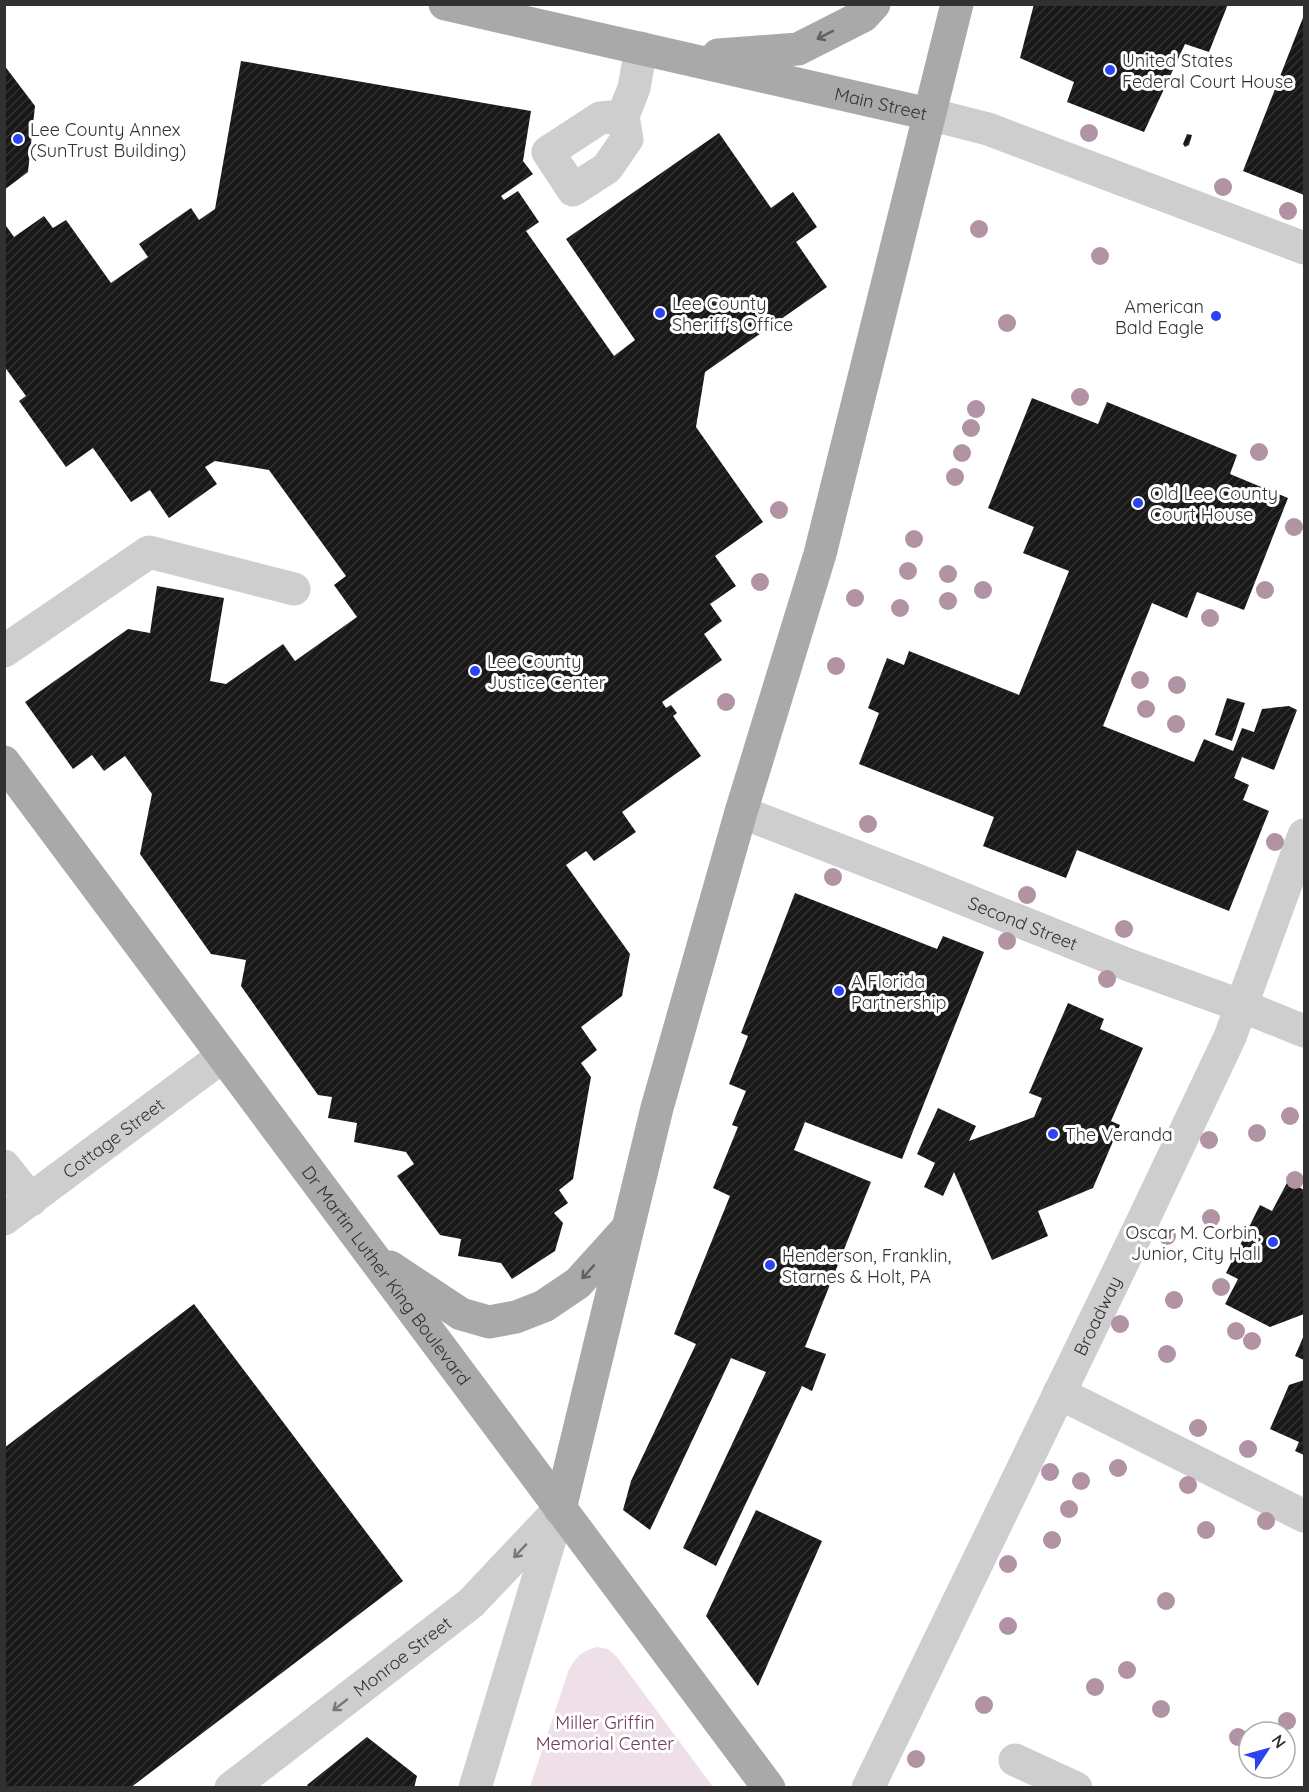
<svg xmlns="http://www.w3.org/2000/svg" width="1309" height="1792" font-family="Quicksand,sans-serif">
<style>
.park{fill:#efdfe8}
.building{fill:url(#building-hatch)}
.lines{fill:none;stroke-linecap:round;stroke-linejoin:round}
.minor{stroke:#cecece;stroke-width:33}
.major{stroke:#a9a9a9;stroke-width:33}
.tree{fill:#b193a3}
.oneway{stroke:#616161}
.oneway2{stroke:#787878}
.poi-dot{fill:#2b43f1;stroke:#fff;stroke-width:2}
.labels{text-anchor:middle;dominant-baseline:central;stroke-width:6;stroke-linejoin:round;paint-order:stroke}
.poi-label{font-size:18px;fill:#313131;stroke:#fff;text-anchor:start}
.street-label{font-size:18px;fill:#313131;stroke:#fff}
.park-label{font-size:18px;fill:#713b57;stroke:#fff}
</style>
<defs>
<pattern id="building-hatch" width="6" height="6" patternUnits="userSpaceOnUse" patternTransform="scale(1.5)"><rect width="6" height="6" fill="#181818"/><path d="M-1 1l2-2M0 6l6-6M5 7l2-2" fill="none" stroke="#313131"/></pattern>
</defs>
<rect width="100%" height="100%" fill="#fff"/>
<path class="park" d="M597,1647L608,1649L617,1657L713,1787H530L568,1672C575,1658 581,1651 597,1647Z"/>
<path class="building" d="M1034,4H1228L1209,52L1185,44L1144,132L1067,102L1074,82L1020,58Z
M1304,15V195L1243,171Z
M241,61L531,111L523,161L533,174L501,196L504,200L518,191L539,222L526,231L614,356L635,340L566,239L719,133L771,208L793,192L817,227L796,242L827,287L705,372L696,427L763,522L715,556L736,586L710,604L722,621L704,634L722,660L662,702L666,708L671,705L677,713L673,716L701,756L622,812L636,832L594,861L586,851L566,865L630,954L622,996L581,1027L597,1050L581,1063L591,1077L573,1179L559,1190L568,1203L554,1213L563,1223L555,1251L512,1279L501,1263L458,1256L461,1239L440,1235L397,1176L414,1164L406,1152L354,1142L357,1123L328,1118L332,1097L318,1095L241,986L246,960L211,954L140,854L152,794L125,756L104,771L92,755L73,769L25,702L128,629L150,633L157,586L224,598L210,681L226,684L283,644L295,661L357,617L334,585L346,576L269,470L215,461L205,467L217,484L169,518L150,490L131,502L93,448L66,467L19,401L26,396L4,366V223L14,237L44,216L53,228L66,220L111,283L148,257L139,244L191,208L199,220L215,209Z
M4,65L35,106L28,172L4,190Z
M1187,134L1192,135L1189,145L1185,147L1183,144Z
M1032,398L1098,424L1107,402L1237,455L1230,474L1288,498L1244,610L1197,592L1187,618L1152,603L1103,726L1194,762L1204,739L1233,751L1242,728L1254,732L1262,709L1289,706L1297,710L1274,770L1242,757L1234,778L1249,785L1243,800L1269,811L1229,911L1077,850L1066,878L983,846L994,817L859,764L879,713L868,708L887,658L904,665L909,651L1019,695L1069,571L1023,553L1034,527L988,508Z
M1227,698L1245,703L1232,741L1215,735Z
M795,893L937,949L943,936L984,952L902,1159L805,1122L794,1150L871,1182L805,1347L826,1354L812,1391L802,1386L716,1566L683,1548L766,1372L731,1358L650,1530L623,1510L631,1481L696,1344L674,1334L730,1196L713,1188L738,1127L732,1125L746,1091L729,1084L748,1036L741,1033Z
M1068,1003L1104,1019L1100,1029L1143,1048L1111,1121L1120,1125L1093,1188L1038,1211L1048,1236L992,1260L954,1172L943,1196L924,1187L935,1163L917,1154L938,1108L976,1126L969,1141L1034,1117L1042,1098L1029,1093Z
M1288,1181L1304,1190V1314L1270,1327L1225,1304L1238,1279L1226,1273L1260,1205L1272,1211Z
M194,1304L403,1581L130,1788H4V1448Z
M1304,1335V1360L1295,1356Z
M1304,1380V1455L1295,1451L1299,1442L1270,1429L1289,1385Z
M756,1510L822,1541L758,1686L706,1616Z
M367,1737L417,1776L414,1788H309L307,1785Z"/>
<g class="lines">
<g class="minor">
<path d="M929,114L988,129L1304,248"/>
<path d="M623,116L600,118L548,152L573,190L607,168L627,139L623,116L634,88L641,48"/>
<path d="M4,651L149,552L294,589"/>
<path id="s1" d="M741,812L914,879L1126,964L1242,1006L1304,1031"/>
<path d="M4,1166L31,1200"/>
<path id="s2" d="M4,1219L223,1056"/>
<path d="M1059,1393L1304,1516"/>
<path d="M1015,1760L1076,1788"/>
<path id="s3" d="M231,1788L471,1603L560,1509"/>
<path d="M475,1788L557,1516"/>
<path id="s4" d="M868,1788L1138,1231L1230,1037L1304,835"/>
</g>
<g class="major">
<path id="s5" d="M445,4L929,114"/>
<path d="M718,55L798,49L863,16L874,4"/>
<path id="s6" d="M4,762L769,1788"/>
<path d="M390,1267L461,1314L489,1322L516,1317L544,1306L578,1283L626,1230"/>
<path d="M560,1509L657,1108L741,812L820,554L957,4"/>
</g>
</g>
<g class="tree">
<circle cx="1089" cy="133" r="9"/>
<circle cx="1223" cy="187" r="9"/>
<circle cx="1288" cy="211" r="9"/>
<circle cx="979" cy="229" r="9"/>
<circle cx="1100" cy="256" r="9"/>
<circle cx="1007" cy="323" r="9"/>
<circle cx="1080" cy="397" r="9"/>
<circle cx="976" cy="409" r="9"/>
<circle cx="971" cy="428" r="9"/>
<circle cx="1259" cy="452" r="9"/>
<circle cx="962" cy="453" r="9"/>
<circle cx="955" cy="477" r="9"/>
<circle cx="779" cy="510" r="9"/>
<circle cx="1294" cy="527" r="9"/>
<circle cx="914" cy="539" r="9"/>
<circle cx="908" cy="571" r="9"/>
<circle cx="948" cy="574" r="9"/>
<circle cx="760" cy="582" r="9"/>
<circle cx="983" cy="590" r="9"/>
<circle cx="1265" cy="590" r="9"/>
<circle cx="855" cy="598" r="9"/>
<circle cx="948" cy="601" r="9"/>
<circle cx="900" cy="608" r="9"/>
<circle cx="1210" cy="618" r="9"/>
<circle cx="836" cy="666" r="9"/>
<circle cx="1140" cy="680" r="9"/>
<circle cx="1177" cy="685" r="9"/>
<circle cx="726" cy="702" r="9"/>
<circle cx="1146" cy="709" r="9"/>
<circle cx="1176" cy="724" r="9"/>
<circle cx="868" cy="824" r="9"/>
<circle cx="1275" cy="842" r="9"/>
<circle cx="833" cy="877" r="9"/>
<circle cx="1027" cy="895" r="9"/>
<circle cx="1124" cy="929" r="9"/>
<circle cx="1007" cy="941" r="9"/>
<circle cx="1107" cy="979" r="9"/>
<circle cx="1290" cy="1116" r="9"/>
<circle cx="1257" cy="1133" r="9"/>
<circle cx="1209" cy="1140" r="9"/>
<circle cx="1295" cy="1180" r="9"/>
<circle cx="1211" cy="1218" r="9"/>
<circle cx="1167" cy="1236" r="9"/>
<circle cx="1221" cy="1287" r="9"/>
<circle cx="1174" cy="1300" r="9"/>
<circle cx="1120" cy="1324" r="9"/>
<circle cx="1236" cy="1331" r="9"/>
<circle cx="1252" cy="1341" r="9"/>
<circle cx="1167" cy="1354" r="9"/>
<circle cx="1198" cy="1428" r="9"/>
<circle cx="1248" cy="1449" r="9"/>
<circle cx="1118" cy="1468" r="9"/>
<circle cx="1050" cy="1472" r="9"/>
<circle cx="1081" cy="1481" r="9"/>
<circle cx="1188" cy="1485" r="9"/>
<circle cx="1069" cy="1509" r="9"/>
<circle cx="1266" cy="1521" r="9"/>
<circle cx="1206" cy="1530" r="9"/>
<circle cx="1052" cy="1540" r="9"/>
<circle cx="1008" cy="1564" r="9"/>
<circle cx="1166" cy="1601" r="9"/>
<circle cx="1008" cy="1626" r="9"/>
<circle cx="1127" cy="1670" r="9"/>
<circle cx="1095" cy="1687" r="9"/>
<circle cx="984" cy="1705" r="9"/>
<circle cx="1161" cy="1709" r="9"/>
<circle cx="1287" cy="1721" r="9"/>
<circle cx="1238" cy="1737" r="9"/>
<circle cx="916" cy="1759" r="9"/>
</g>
<defs><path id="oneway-shaft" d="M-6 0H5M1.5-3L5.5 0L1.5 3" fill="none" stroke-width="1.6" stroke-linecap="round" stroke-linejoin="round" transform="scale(1.5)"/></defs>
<g class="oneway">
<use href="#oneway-shaft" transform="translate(825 35) rotate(153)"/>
<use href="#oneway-shaft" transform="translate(588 1272) rotate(132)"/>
</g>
<g class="oneway2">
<use href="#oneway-shaft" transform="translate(520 1551) rotate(133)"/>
<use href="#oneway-shaft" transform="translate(340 1705) rotate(142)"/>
</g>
<g class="poi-dot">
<circle cx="1110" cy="70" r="6"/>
<circle cx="18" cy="139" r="6"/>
<circle cx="660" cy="313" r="6"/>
<circle cx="1216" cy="316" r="6"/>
<circle cx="1138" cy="503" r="6"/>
<circle cx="475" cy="671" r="6"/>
<circle cx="839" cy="991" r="6"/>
<circle cx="1053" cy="1134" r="6"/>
<circle cx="1273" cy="1242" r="6"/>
<circle cx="770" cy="1265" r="6"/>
</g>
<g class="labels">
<g class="poi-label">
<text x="1122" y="60">United States<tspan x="1122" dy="21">Federal Court House</tspan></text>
<text x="30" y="129">Lee County Annex<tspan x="30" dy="21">(SunTrust Building)</tspan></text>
<text x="672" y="303">Lee County<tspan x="672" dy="21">Sheriff's Office</tspan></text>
<text x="1204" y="306" text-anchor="end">American<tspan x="1204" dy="21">Bald Eagle</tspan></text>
<text x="1150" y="493">Old Lee County<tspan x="1150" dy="21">Court House</tspan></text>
<text x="487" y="661">Lee County<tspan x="487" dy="21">Justice Center</tspan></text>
<text x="851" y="981">A Florida<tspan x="851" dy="21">Partnership</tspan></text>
<text x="1065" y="1134">The Veranda</text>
<text x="1261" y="1232" text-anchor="end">Oscar M. Corbin,<tspan x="1261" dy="21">Junior, City Hall</tspan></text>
<text x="782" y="1255">Henderson, Franklin,<tspan x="782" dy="21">Starnes &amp; Holt, PA</tspan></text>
</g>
<g class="street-label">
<text stroke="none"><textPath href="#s5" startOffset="447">Main Street</textPath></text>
<text stroke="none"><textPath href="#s1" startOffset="303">Second Street</textPath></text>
<text stroke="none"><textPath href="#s2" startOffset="136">Cottage Street</textPath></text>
<text stroke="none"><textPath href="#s6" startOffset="640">Dr Martin Luther King Boulevard</textPath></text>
<text stroke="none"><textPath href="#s4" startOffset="525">Broadway</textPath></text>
<text stroke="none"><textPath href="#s3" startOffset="216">Monroe Street</textPath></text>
</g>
<g class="park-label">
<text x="605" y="1722">Miller Griffin<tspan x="605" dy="21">Memorial Center</tspan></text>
</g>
</g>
<rect width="1309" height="1792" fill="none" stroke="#313131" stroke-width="12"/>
<g transform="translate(1267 1750) rotate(54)"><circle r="28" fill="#ffffff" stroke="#adadad" stroke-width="1.5"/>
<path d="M0-4.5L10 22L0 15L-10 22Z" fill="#2b43f1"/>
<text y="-9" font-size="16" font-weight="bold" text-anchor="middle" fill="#313131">N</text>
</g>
</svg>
